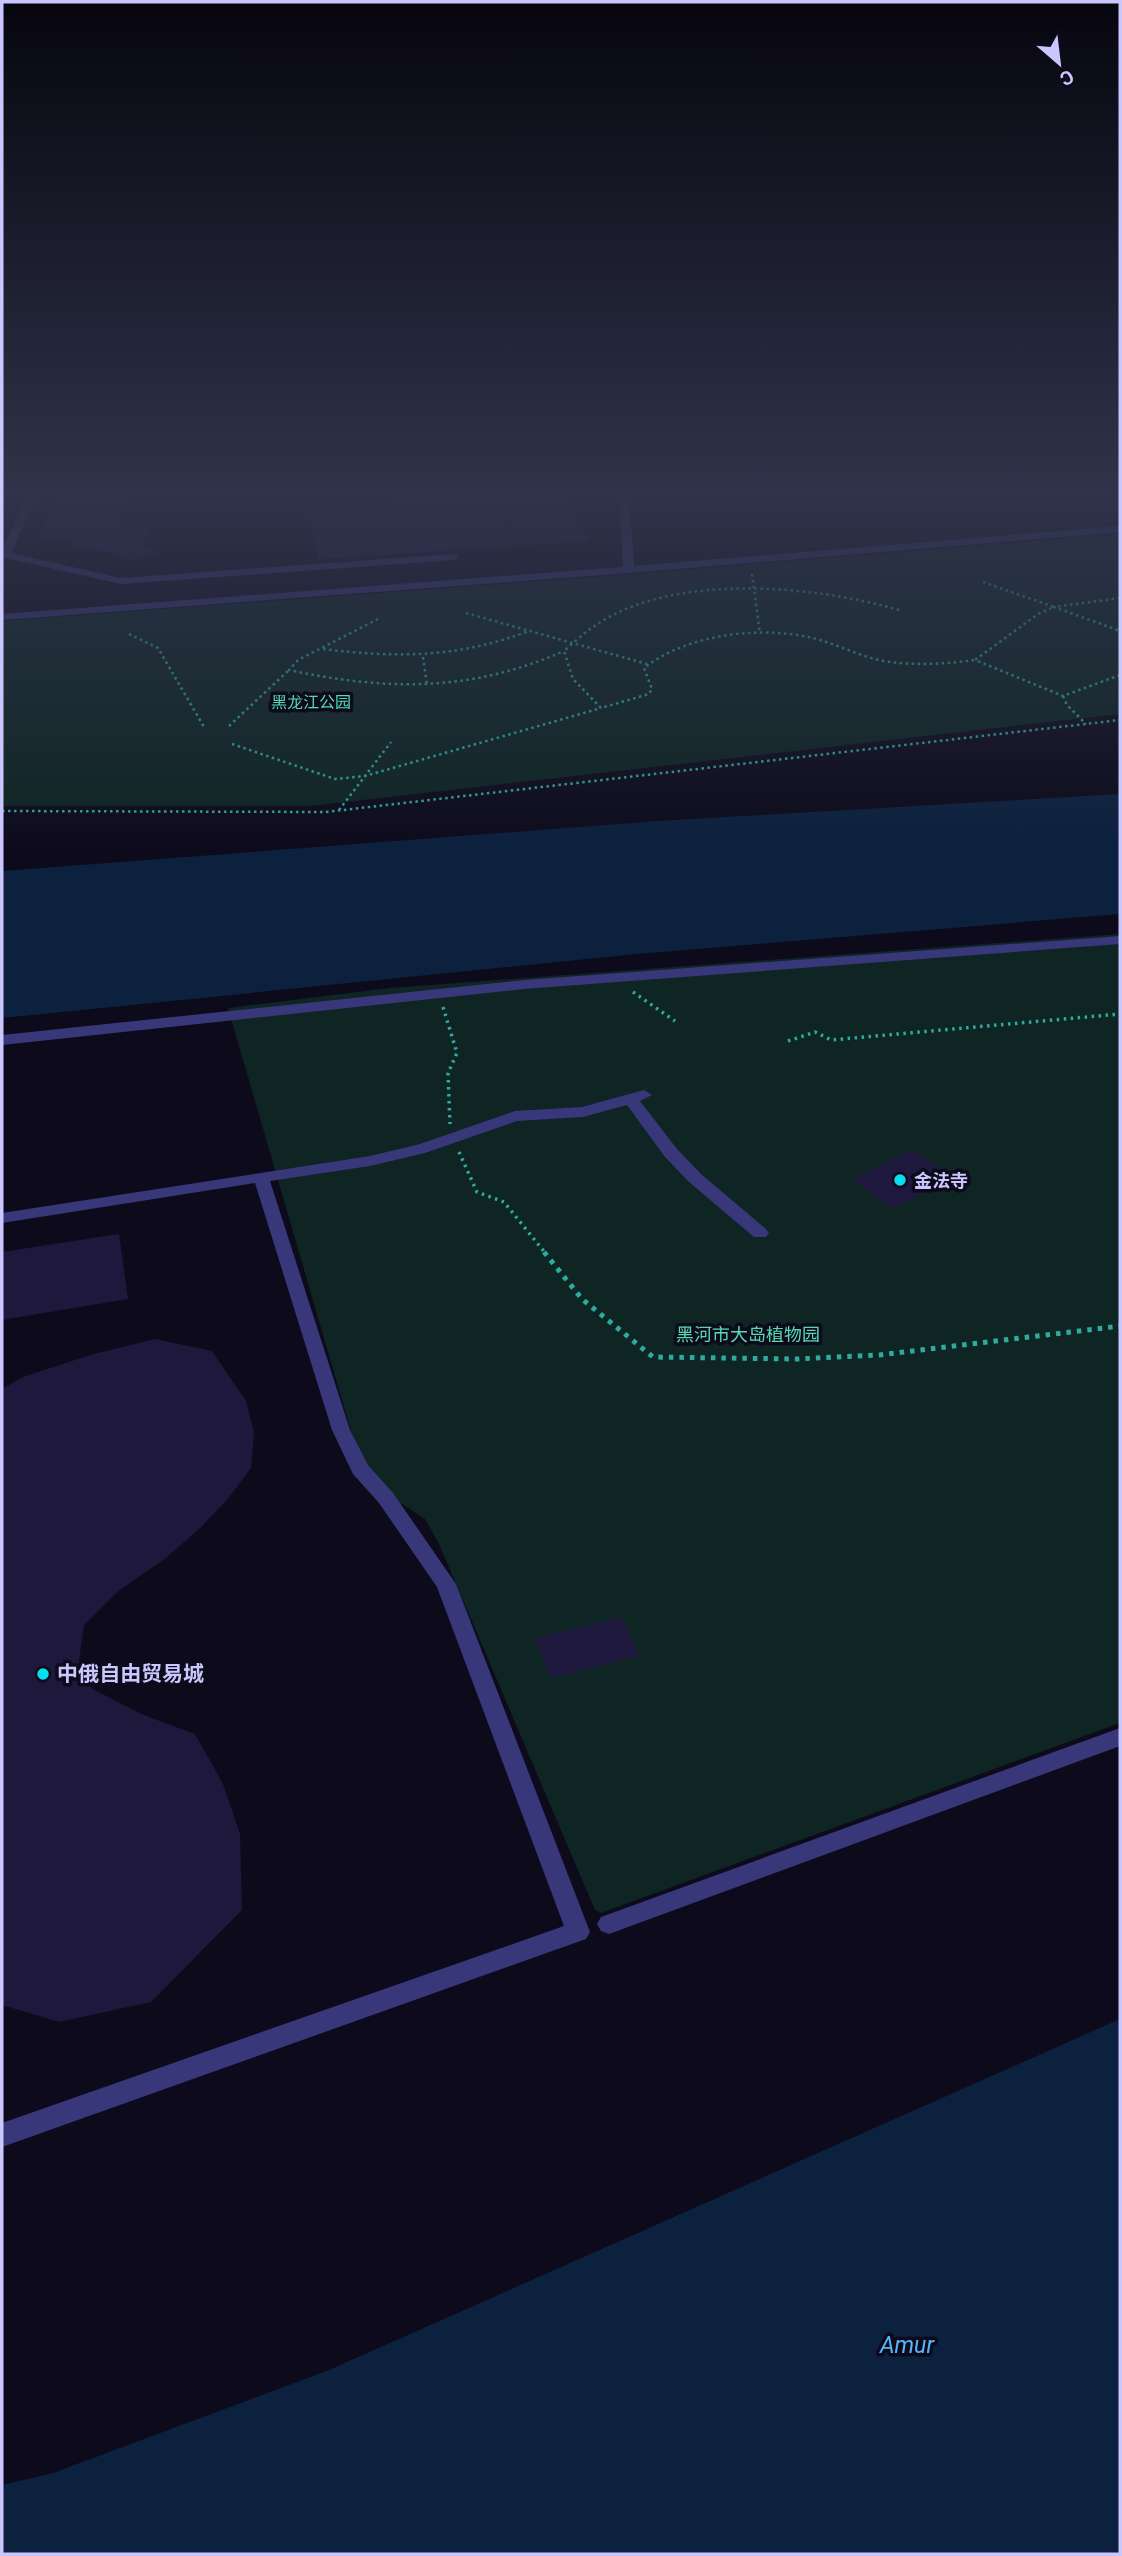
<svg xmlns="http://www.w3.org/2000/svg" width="1122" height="2556" font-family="Roboto,'Noto Sans SC',sans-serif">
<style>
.green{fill:#0e2523}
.water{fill:#0c213e}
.building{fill:#1d183c}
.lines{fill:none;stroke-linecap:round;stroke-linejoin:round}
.path-far2{stroke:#2eaa9e;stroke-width:2.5;stroke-dasharray:2.5 3.5;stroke-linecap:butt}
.path-far1{stroke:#2eaa9e;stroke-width:3.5;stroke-dasharray:2.5 4.5;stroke-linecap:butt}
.path{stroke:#2eaa9e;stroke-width:5;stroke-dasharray:4.5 6;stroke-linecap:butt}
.minor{fill:#37377a;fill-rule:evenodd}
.poi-dot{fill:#04dfed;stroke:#0d0b1b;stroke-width:2.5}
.labels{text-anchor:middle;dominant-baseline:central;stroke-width:7;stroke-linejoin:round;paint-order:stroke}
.far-park-label{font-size:16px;fill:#55dbb4;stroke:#0d0b1b}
.poi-label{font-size:18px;font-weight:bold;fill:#cac6fe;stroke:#0d0b1b;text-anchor:start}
.park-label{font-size:18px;fill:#55dbb4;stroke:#0d0b1b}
.near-poi-label{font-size:21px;font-weight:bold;fill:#cac6fe;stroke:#0d0b1b;text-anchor:start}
.near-water-label{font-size:23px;font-style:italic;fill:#56b6fc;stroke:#0d0b1b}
</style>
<rect width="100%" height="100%" fill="#0d0b1b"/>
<path class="green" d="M1120,534V714L310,806H2V621L640,574Z
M1120,934V1723L601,1913L595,1910L439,1544L425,1519L396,1500L364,1461L351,1431L228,1008L390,988Z"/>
<path class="water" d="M1120,794V914L637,954L2,1018V871L658,821Z
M1120,2019V2554H2V2485L53,2473L329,2370Z"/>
<path class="building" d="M56,493L130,494L120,524L150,530L141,544L158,553L133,561L113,553L69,545L73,540H38Z
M457,493H566L590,541L319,559L303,505Z
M913,1149L954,1178L892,1209L852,1179Z
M119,1234L128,1299L2,1320V1252Z
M155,1339L212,1351L246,1401L254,1432L251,1468L227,1500L200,1528L166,1558L117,1592L84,1625L79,1660L91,1688L141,1714L195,1734L223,1784L240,1834L242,1910L151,2002L59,2022L2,2005V1389L23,1377L90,1355Z
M622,1617L639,1656L551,1678L535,1638Z"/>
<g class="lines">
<path class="path-far2" d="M752,574L760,634
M983,582L1054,607L1038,614L975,660L1063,696L1120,675
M1120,598L1054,607L1120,631
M899,610C813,585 670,572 593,627C583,634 573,643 564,651L573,679L601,708L649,694L652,689L644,668C686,635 756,626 808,637C834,642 857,656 884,661C914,666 945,664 975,660
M466,613L647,664
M378,619L298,660L289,670C387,691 471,692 564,651
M129,634L158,648L204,727
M323,649C398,658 457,658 529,631
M423,657L427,685
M1063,696L1067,705L1086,724
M229,726L289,670
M232,744L335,779L365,776L601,708
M339,810L391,742
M2,811L326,812L1120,720"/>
<path class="path-far1" d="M633,992L675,1021
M443,1007L457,1053L448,1073L450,1124
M788,1041L815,1032L831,1040L1120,1014
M459,1152L477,1192L504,1202L546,1254"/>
<path class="path" d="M544,1252L582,1299L653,1357L797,1359L879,1355L1120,1326"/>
<path class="minor" d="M28,493H38L11,553L121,578L454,554L459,557L454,560L121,584L2,557V550Z
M619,493H629L634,566L1120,526V532L629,573L2,620V614L623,567Z
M1120,936V944L524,989L2,1045V1035L524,980Z
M644,1090L652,1095L640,1101L677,1149L701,1174L766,1229L769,1233L766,1237H754L689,1182L665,1157L627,1105L583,1117L517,1121L425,1153L370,1166L270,1181L350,1430L368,1465L393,1493L456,1584L590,1932L586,1939L2,2147V2123L564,1926L437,1587L379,1503L353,1474L332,1430L255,1183L2,1223V1213L370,1156L420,1144L515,1111L582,1107Z
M1120,1728V1746L609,1934L601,1931L597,1924L601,1917Z"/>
</g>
<linearGradient id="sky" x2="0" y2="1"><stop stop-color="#07060f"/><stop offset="0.58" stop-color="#2f344a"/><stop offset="1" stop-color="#2f344a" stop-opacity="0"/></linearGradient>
<rect width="1122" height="851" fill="url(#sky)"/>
<g class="poi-dot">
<circle cx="900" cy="1180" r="7"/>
<circle cx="43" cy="1674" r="7"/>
</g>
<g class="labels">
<g class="far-park-label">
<text x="311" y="702">黑龙江公园</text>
</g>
<g class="poi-label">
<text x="914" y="1180">金法寺</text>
</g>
<g class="park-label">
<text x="748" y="1334">黑河市大岛植物园</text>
</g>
<g class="near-poi-label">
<text x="57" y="1674">中俄自由贸易城</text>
</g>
<g class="near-water-label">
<text x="907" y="2345">Amur</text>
</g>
</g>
<rect width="1122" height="2556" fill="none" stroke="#cac6fe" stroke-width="7"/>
<g transform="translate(1059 63) rotate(152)" stroke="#0d0b1b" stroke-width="5" paint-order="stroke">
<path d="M0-5L12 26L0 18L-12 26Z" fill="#cac6fe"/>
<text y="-10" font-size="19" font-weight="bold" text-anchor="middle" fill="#cac6fe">С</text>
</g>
</svg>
